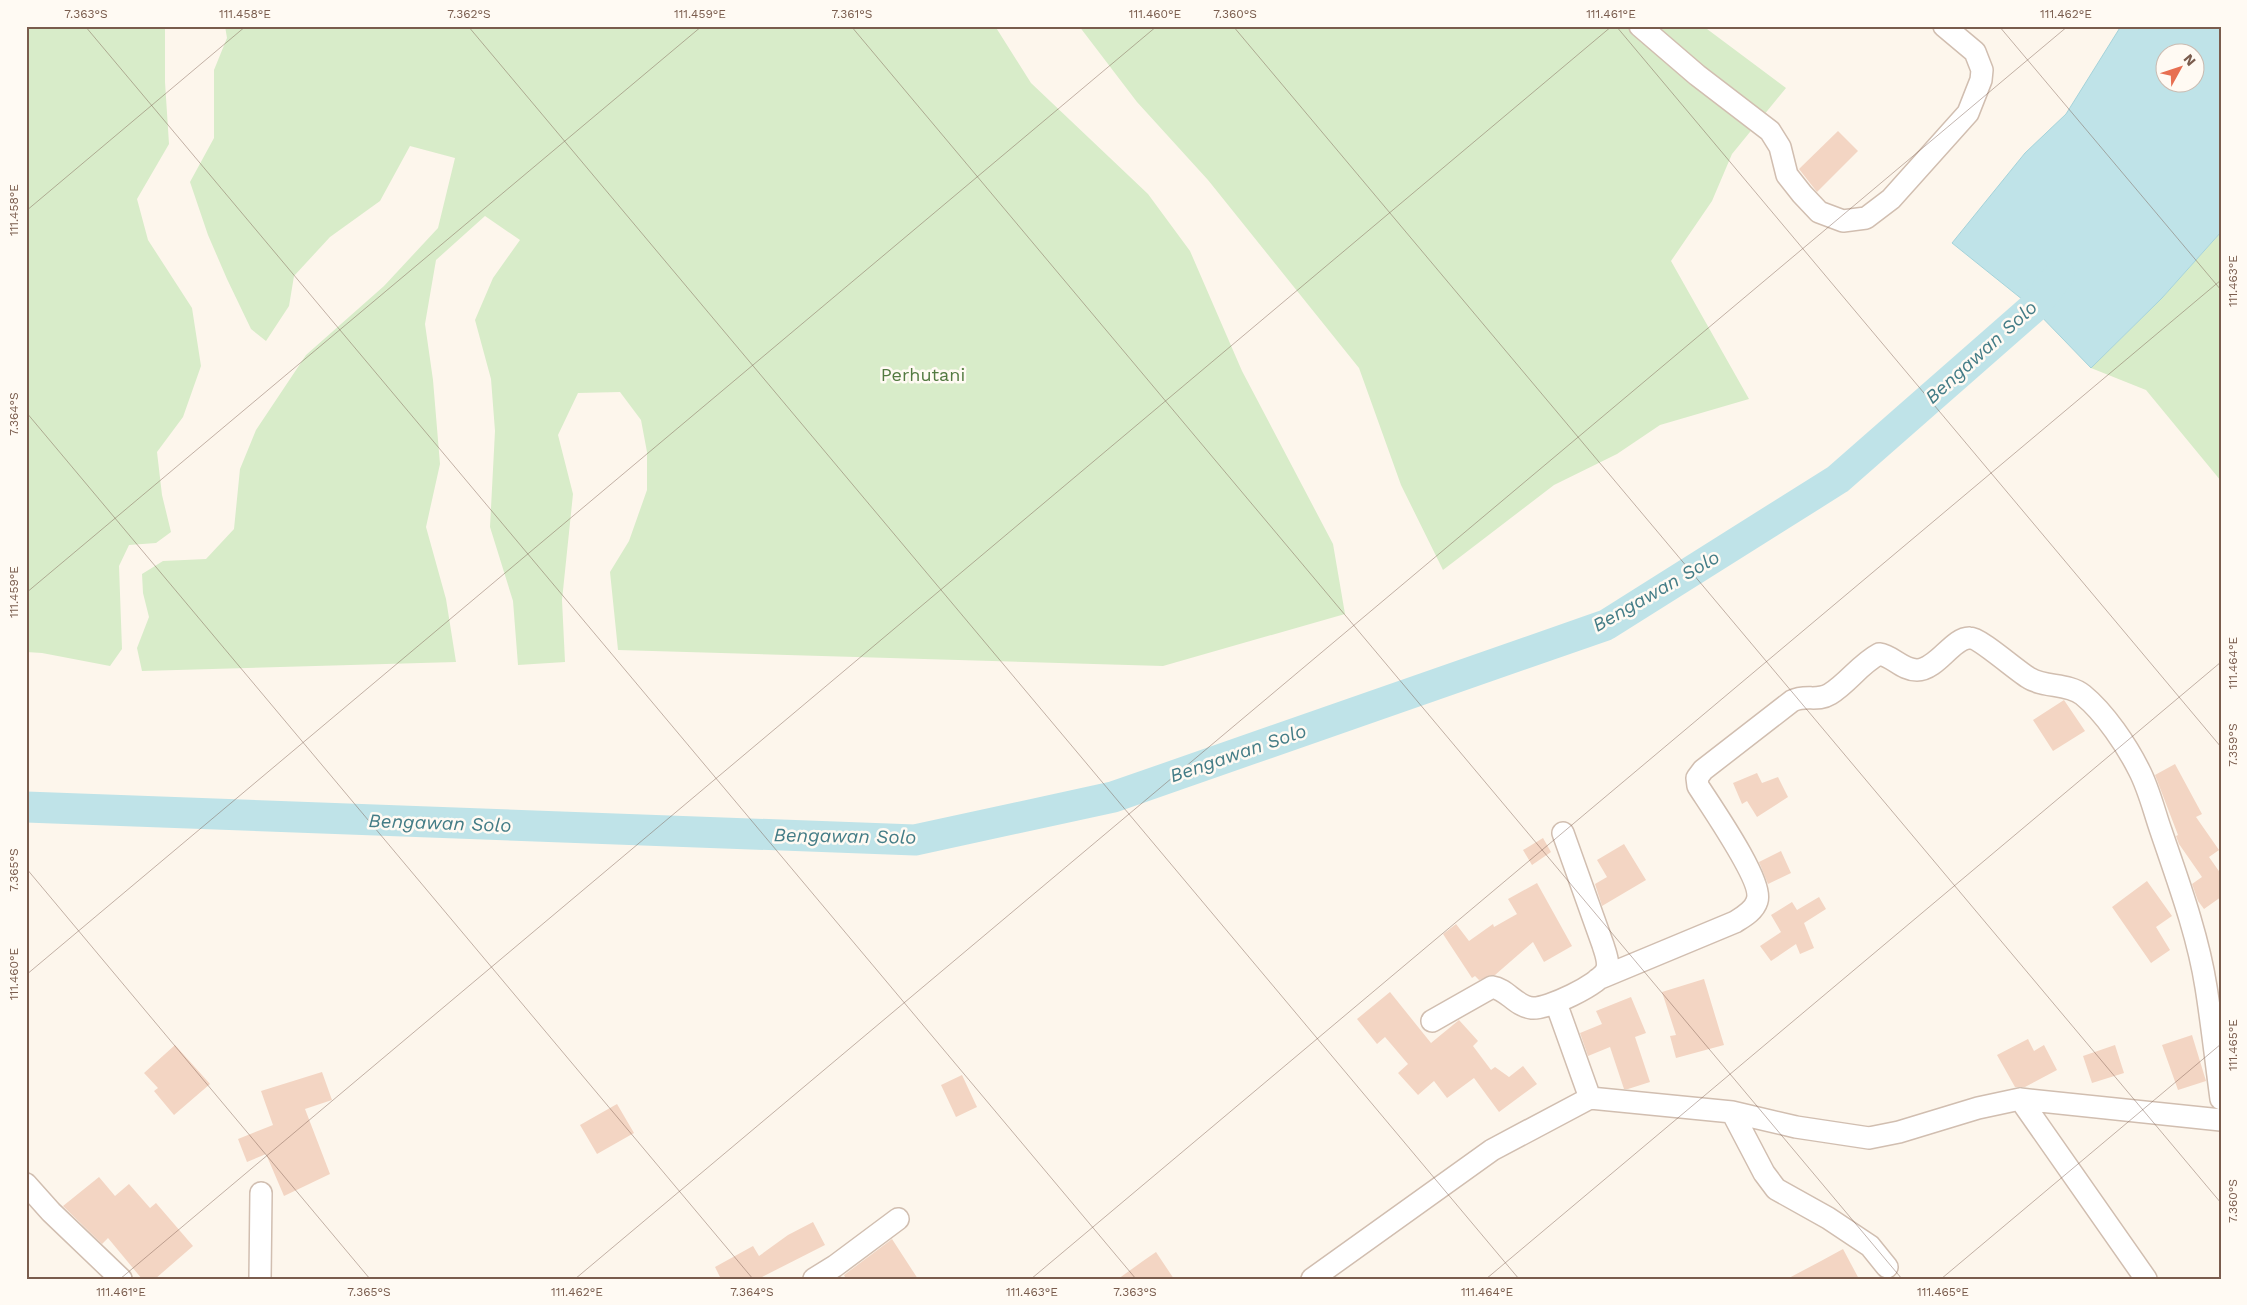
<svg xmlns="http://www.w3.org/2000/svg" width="2247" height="1305" font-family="'Work Sans',sans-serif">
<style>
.green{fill:#d8ecc9}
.water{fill:#bfe3e8;stroke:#a5d3da;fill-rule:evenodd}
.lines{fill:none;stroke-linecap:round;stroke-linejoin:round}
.river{stroke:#bfe3e8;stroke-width:31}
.building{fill:#f3d5c3}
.minor-casing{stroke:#d1beb0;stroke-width:24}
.minor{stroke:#fff;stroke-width:21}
.ticks{fill:none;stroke:#7a5c4d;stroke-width:1;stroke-opacity:0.45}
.labels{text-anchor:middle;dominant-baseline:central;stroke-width:5;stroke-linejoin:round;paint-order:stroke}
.park-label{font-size:18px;fill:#537a41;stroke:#fffaf3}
.water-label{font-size:19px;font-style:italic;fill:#437c86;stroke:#fffaf3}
.neatline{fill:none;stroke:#7a5c4d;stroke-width:2}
.ticks-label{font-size:12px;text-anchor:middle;fill:#7a5c4d}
</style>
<rect width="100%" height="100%" fill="#fdf6ec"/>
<path class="green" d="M26,26H165V82L169,144L137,199L148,240L192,308L201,366L183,417L157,452L162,495L171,532L156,543L129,545L119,566L122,649L110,666L42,653L26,652Z
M225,26H995L1031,83L1148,194L1190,251L1242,371L1333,544L1345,614L1163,666L618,650L610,572L629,541L647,490V452L641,420L620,392L578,393L558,435L573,494L562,600L565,662L518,665L513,601L490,527L495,431L491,379L475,320L493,278L520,240L485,216L436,260L425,324L433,380L440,464L426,527L446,599L456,662L142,671L137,648L149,617L143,593L142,574L163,561L206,559L234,529L240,469L256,430L306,355L384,286L438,228L455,158L410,146L380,201L330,237L294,276L289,306L266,341L251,329L227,279L208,235L190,182L214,138V70L227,38Z
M1079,26H1703L1786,88L1732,154L1712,201L1671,261L1749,399L1660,425L1617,454L1554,485L1443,570L1401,485L1359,368L1208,180L1137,102Z
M2221,232V481L2146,390L2091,368L2162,298Z"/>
<path class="water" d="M2121,26H2221V232L2162,298L2091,368L2033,308L1952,243L2025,153L2066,114ZM2164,52H2194V82H2164Z"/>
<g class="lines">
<path class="river" d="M26,807L915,840L1113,797L1606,625L1838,479L2033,308L2059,275"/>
</g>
<path class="building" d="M1838,131L1858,151L1817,192L1799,169Z
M2064,700L2085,731L2053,751L2033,720Z
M2175,764L2202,814L2196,817L2219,850L2209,857L2221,874V897L2204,909L2198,901L2192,884L2202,877L2179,844L2176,836L2178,835L2155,775Z
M1757,773L1762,783L1778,777L1788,797L1757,817L1747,801L1742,804L1733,783Z
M1543,838L1551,852L1532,865L1523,850Z
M1624,844L1646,880L1602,906L1595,884L1607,877L1597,860Z
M1781,851L1791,873L1768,884L1759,862Z
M2147,881L2172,916L2156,927L2170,950L2151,963L2112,907Z
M1537,883L1572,946L1544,962L1533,942L1495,975L1479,980L1475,976L1472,978L1443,934L1456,924L1469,941L1493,924L1494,927L1517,914L1508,899Z
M1819,897L1826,909L1804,923L1814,948L1800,954L1796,944L1771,961L1760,946L1781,932L1771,915L1792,902L1797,910Z
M1704,979L1724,1045L1676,1058L1670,1036L1676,1035L1662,992Z
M1390,992L1431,1043L1459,1020L1478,1041L1473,1046L1491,1070L1495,1067L1509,1077L1523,1066L1537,1084L1499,1112L1474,1078L1447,1098L1434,1081L1418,1095L1398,1073L1408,1064L1385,1037L1377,1044L1357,1019Z
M1631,997L1646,1033L1635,1037L1650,1082L1628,1089H1624L1610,1047L1588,1056L1580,1033L1602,1024L1596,1011Z
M2192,1035L2206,1081L2178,1090L2162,1045Z
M2028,1039L2034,1051L2044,1045L2057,1070L2025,1087H2015L1997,1055Z
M175,1045L210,1084L174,1115L154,1091L158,1088L144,1073Z
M2115,1045L2124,1073L2092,1083L2083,1056Z
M322,1072L332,1100L305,1109L330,1174L284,1196L266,1154L247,1162L238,1139L273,1125L261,1091Z
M962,1075L977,1107L956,1117L941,1085Z
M617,1104L634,1133L597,1154L580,1125Z
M99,1177L115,1196L129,1184L150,1208L156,1203L193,1246L155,1279H142L108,1238L102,1244L63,1206Z
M813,1222L825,1245L758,1279H721L715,1267L753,1246L759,1256L788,1235Z
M892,1239L918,1279H846L844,1275Z
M1843,1249L1859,1279H1787L1821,1261Z
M1156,1252L1174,1279H1118L1143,1261Z"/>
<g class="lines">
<g class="minor-casing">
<path id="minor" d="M1640,26L1697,75L1770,131L1780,147L1787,175L1802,194L1819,212L1843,221L1866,218L1891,199L1968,113L1981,80L1982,70L1975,52L1944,26
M1598,979L1735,922C1743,917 1754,911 1757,901C1764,882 1710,805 1698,786L1697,778L1703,770L1792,701C1806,694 1817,702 1830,694C1848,683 1860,664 1879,654C1893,656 1902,670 1917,670C1937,670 1953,637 1970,638C1980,638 2017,671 2029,678C2045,688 2068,683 2083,695C2105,713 2127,746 2139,770C2149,789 2154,811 2161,831C2178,881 2198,935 2206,987C2212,1024 2216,1062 2221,1099
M1556,1003L1590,1098
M1432,1021L1492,987C1507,989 1515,1006 1532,1008C1548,1009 1598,985 1606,971C1610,963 1605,952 1603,945L1563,833
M2020,1099L2146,1279
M1732,1112L1764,1173L1776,1189L1828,1218L1870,1246L1887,1267
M26,1184L51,1212L121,1279
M260,1279L261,1193
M814,1279L835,1266L898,1219
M1312,1279L1492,1150L1590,1098L1732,1112L1796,1127L1869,1138L1899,1132L1978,1108L2020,1099L2221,1120"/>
</g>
<use href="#minor" class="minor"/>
</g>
<path class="ticks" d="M85,26L1136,1279M468,26L1519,1279M851,26L1902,1279M1233,26L2221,1203M1616,26L2221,747M1999,26L2221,290M26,211L246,26M26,412L753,1279M26,593L702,26M26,868L370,1279M26,975L1157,26M120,1279L1612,26M575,1279L2068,26M1031,1279L2221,280M1486,1279L2221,662M1941,1279L2221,1044"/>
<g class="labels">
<g class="park-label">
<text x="923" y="374">Perhutani</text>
</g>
<g class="water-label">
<text transform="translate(1981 352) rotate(-42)">Bengawan Solo</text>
<text transform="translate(1656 591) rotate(-30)">Bengawan Solo</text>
<text transform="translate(1238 753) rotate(-19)">Bengawan Solo</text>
<text transform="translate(440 823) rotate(2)">Bengawan Solo</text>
<text transform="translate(845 836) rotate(1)">Bengawan Solo</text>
</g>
</g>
<rect width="2247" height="1305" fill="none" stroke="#fffaf3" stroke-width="55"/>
<g transform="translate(2180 68) rotate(50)"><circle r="24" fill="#fffaf3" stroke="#cabbb1"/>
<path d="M0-4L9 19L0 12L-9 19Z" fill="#e76f51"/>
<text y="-8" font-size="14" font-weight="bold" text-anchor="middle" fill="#7a5c4d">N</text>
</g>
<rect x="28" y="28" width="2192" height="1250" class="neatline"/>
<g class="ticks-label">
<text x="86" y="18">7.363°S</text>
<text x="245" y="18">111.458°E</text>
<text x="469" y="18">7.362°S</text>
<text x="700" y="18">111.459°E</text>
<text x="852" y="18">7.361°S</text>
<text x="1155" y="18">111.460°E</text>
<text x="1235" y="18">7.360°S</text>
<text x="1611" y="18">111.461°E</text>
<text x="2066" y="18">111.462°E</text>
<text transform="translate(14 210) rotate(-90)" y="4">111.458°E</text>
<text transform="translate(2233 281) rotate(-90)" y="4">111.463°E</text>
<text transform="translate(14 414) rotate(-90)" y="4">7.364°S</text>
<text transform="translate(14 592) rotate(-90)" y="4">111.459°E</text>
<text transform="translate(2233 663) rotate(-90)" y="4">111.464°E</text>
<text transform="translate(2233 745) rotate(-90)" y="4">7.359°S</text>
<text transform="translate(14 870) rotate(-90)" y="4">7.365°S</text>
<text transform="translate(14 974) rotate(-90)" y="4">111.460°E</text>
<text transform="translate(2233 1045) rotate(-90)" y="4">111.465°E</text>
<text transform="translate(2233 1201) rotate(-90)" y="4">7.360°S</text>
<text x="121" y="1296">111.461°E</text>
<text x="369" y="1296">7.365°S</text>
<text x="577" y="1296">111.462°E</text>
<text x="752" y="1296">7.364°S</text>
<text x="1032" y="1296">111.463°E</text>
<text x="1135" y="1296">7.363°S</text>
<text x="1487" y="1296">111.464°E</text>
<text x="1943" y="1296">111.465°E</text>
</g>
</svg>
